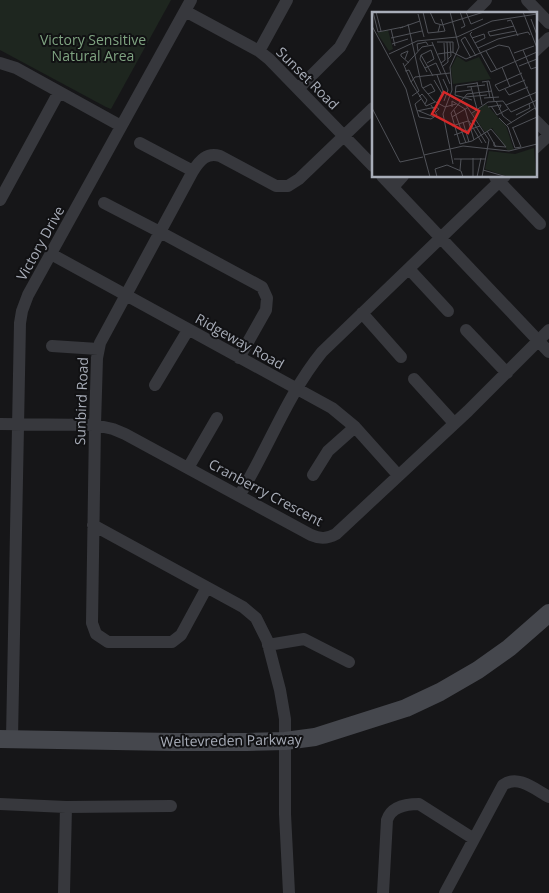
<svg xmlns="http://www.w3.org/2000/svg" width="549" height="893" font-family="'Open Sans',sans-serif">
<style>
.green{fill:#1e261f}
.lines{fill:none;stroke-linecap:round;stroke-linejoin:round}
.street{stroke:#37383d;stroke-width:12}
.secondary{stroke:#45474d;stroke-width:18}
.labels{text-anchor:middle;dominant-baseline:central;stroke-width:4;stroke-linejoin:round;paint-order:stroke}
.park-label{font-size:14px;fill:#7fa381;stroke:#111113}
.street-label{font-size:14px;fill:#a8adb8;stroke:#111113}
.inset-road{fill:none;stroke:#505258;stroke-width:1}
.view{fill:#d62828;fill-opacity:0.15;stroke:#d62828;stroke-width:2.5}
.inset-edge{fill:none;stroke:#a8adb8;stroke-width:2.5}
</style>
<rect width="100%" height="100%" fill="#161618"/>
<path class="green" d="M0,0H171L111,109L106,107L0,50Z"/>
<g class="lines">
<path class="street" d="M527,0L549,23
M185,11L259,51L269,59L373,166
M472,14L486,0
M259,51L287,0
M535,51L549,38
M0,63L16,68L121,126
M299,88L340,47L366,0
M535,120L549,134
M140,143L193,171
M535,148L549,135
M382,176L549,352
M495,177L540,224
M393,187L403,176
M0,200L59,92
M104,203L160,232L262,287L267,298L266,310L239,358
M51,254L332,408L355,427L398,475
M409,269L448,311
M362,313L401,357
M466,330L507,373
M52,346L98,349
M414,379L454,423
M155,385L188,330
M0,424L95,425L113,429L125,434L311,535C320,539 327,539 336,534L468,411L549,330
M188,468L217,418
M313,475L328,451L355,427
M239,496C268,449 287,395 322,352L505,176
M93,525L243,607L256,618L267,640L280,690L285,719V814L289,893
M206,589L181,635L172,642H108L96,634L92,623L95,425L97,358L100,343L193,171C200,160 207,152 220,156L276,186H288L299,179L373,108
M268,645L304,639L349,662
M12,738L20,323L22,311L28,295L191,0
M0,804L66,807L171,806
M64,893L66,807
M383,893L387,820C391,807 406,804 419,804L474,839
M445,893L503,785C518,774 536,790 549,797"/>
<path class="secondary" d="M0,739L173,742H247L285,741L315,737L406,708L440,692L478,670L509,648L549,613"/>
</g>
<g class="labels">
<g class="park-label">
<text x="93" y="39">Victory Sensitive<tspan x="93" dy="16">Natural Area</tspan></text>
</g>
<g class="street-label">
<text transform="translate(308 78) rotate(45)">Sunset Road</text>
<text transform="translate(40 243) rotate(-61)">Victory Drive</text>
<text transform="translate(240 341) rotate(29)">Ridgeway Road</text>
<text transform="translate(81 401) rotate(-88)">Sunbird Road</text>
<text transform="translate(266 492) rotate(28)">Cranberry Crescent</text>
<text transform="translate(231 740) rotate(-1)">Weltevreden Parkway</text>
</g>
</g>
<g transform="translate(372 12)">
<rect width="165" height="165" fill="#161618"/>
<path d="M16,18L21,37L17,39L5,21ZM85,44L94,50L107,45L119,67L81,72L79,56ZM114,92L134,114L142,138L136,139L120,116L113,120L100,101ZM162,136L164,165H137L113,157L117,139L143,142Z" fill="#1e261f"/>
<path class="inset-road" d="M1,0L6,20L31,15M4,0L9,19M51,0L56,21L66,20L68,13M58,0L63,11L70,13L112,0M78,0L87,35L78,55L80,78L71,102L81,152M88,0L93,14L89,16M94,0L99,12L111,7M151,0L165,36M46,2L52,25M159,7L165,23M135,9L139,8L146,24M36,12L50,75L62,89L73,95L84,92M0,14L34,77L58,165M142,14L116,20L118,24L144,19M28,16L48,9M19,17L23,34M66,20L73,19L69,7M100,20L98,22L119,60L165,40M19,26L50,19M100,26L112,22L113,26L103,31M60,30L78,72M65,30H81V41M20,32L36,27M106,36L126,27L156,20L158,23M151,38L159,57L165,55M46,39L45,32L54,30L56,33M114,39L125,58M142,41L162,34M17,42L45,29L85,25L120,9L165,2M66,42L80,40L94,47L127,33L137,35L165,100M49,43L59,38L62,47L55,51M49,43L61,64M49,43L48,47L55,60M99,46L89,28L93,25L104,44M33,47L36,39L29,42V44L37,51M76,47L79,44L78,30M31,51L39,70M69,51L73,48L72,31M71,54L76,50L75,30M147,54L165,47M32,55L50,35L61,33M130,55L138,75M53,56L64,51L69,62M33,59L37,58L47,79L40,84M150,61L123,73L127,79L153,68M65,63L71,79L65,91M71,67L76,78L72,89M62,68L71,83M105,70L110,93M110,70L117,69L122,89M115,70L118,86M95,75L113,73M99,75L105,97M51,76L59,72L63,79L56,82M133,77L137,83L156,75M120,79L95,82L79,101L88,132L100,129L119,117L134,135M83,80L99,78M78,84L94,93L117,128L110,165M47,85L50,82L55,88L53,92M93,85L115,83M112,86L127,85M49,87L43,92L47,105L59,107L65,103L59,93M100,88L83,83L84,74L105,71M124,89L131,104L140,111M63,90L54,94L39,70L43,65L78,61M134,93L165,80M119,94L125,103L136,97M80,95V89L93,97L102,128M116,95L129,93L127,98M0,96L28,150L51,145M82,98L94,131M45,99L64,95L67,97L64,100M47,99L62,105M100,101L116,90L131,89L139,100L165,88M144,103L158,96L157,92M80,105L95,96M127,106L136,115L143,136L149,135L141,116M100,108L114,131M97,109L110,131M91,110L97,130M135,113L163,96M80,114L96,109M140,116L165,105M115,119L124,135M82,123L108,114M122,130V134L134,135M52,143L91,134L137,139L165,132M82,147H89L88,158M89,147H114M111,158L135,165M65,165L63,157L75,153L89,159L91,165M101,165V146M105,165L109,146"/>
<path class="view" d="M72,80L107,99L96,121L60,102Z"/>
<rect width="165" height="165" class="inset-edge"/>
</g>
</svg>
